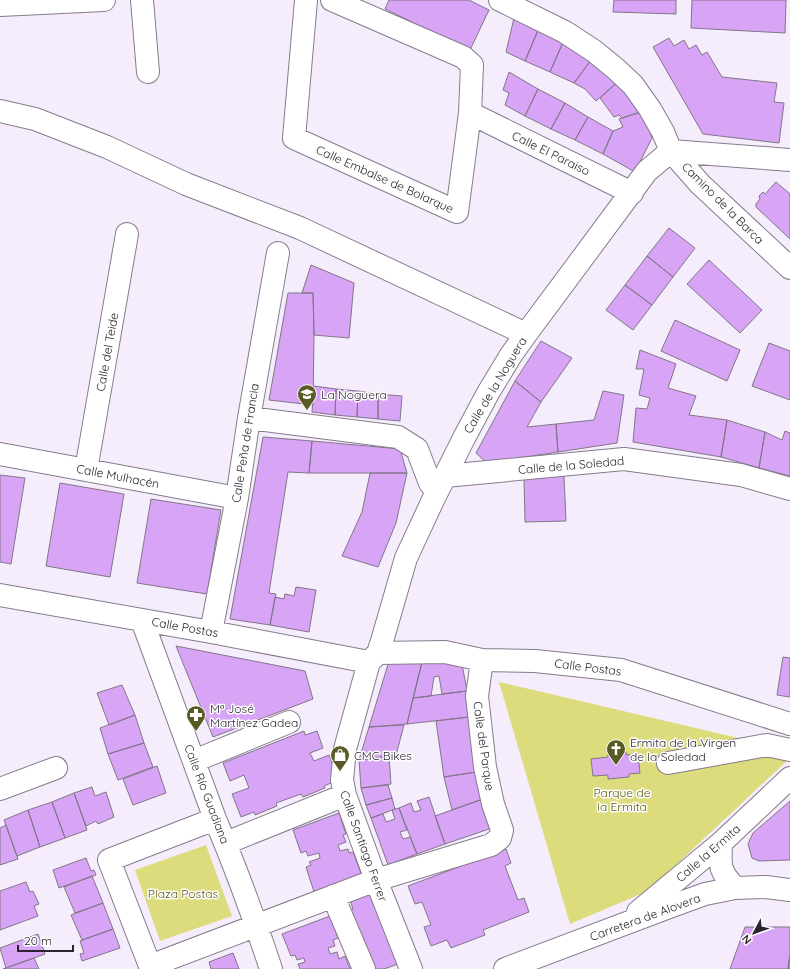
<svg xmlns="http://www.w3.org/2000/svg" width="790" height="969" font-family="Quicksand,sans-serif">
<style>
.green{fill:#dcdc7d}
.building{fill:#d8a4f6;stroke:#817687}
.lines{fill:none;stroke-linecap:round;stroke-linejoin:round}
.minor-casing{stroke:#857b8c;stroke-width:24}
.minor{stroke:#fff;stroke-width:22}
.labels{text-anchor:middle;dominant-baseline:central;stroke-width:3;stroke-linejoin:round;paint-order:stroke}
.street-label{font-size:12px;fill:#2a252d;stroke:#fefefe}
.poi-label{font-size:12px;fill:#2a252d;stroke:#fefefe;text-anchor:start}
.park-label{font-size:12px;fill:#5a590b;stroke:#fefefe}
</style>
<rect width="100%" height="100%" fill="#f6edfc"/>
<path class="green" d="M499,682L790,750V758L648,891L570,924Z
M206,845L232,916L160,941L135,870Z"/>
<path class="building" d="M389,0H469L489,10L470,50L385,9Z
M614,0H676V14L613,12Z
M692,0H786L785,33L691,28Z
M514,18L539,28L525,61L506,52Z
M539,28L564,40L550,72L525,61Z
M669,38L674,46L684,40L689,49L696,45L702,55L707,52L722,77L777,83L774,102L784,103L779,143L703,134L653,47Z
M564,40L594,56L574,83L550,72Z
M594,56L621,79L596,101L585,89L574,83Z
M509,72L538,89L525,116L505,105L509,93L503,90Z
M621,79L644,111L622,118L619,115L614,117L600,98Z
M538,89L565,103L551,129L525,116Z
M565,103L588,117L575,140L551,129Z
M644,111L652,138L635,172L603,154L613,131L623,127L619,119Z
M588,117L613,131L603,154L575,140Z
M776,182L790,194V239L756,207V204L760,199L759,196L763,192L765,194Z
M669,228L695,248L673,277L647,256Z
M647,256L673,277L652,305L625,285Z
M709,260L762,310L740,333L687,284Z
M311,265L354,283L349,338L314,335L313,293H302Z
M625,285L652,305L633,330L606,310Z
M288,293H313L314,335L313,405L269,400Z
M675,320L740,350L727,381L661,351Z
M541,341L572,358L541,402L515,381Z
M769,343L790,351V400L752,386Z
M640,350L676,364L668,388L696,396L689,415L727,420L721,457L633,442L636,408L647,409L650,398L639,395L644,369H636Z
M515,381L541,402L527,427L556,424L558,452L487,463L476,453Z
M314,386L336,389L335,415L312,412Z
M336,389L358,391L357,417L335,415Z
M358,391L378,394V419L357,417Z
M603,391L624,395L617,443L558,452L556,424L594,420Z
M378,394L402,396L400,421L378,419Z
M727,420L765,432L759,468L721,457Z
M785,431L790,433V476L759,468L765,432L782,440Z
M263,437L312,441L309,473L288,472L269,593L276,594L270,625L230,619Z
M312,441L400,449L407,473H309Z
M370,473H407L396,523L378,567L342,556L362,512Z
M0,475L25,478L11,564L0,562Z
M564,476L566,521L525,522L524,479Z
M60,483L124,494L110,577L46,566Z
M151,499L221,510L207,594L137,583Z
M296,587L316,590L309,632L270,625L275,597L284,599L285,594L294,596Z
M176,646L305,671L313,699L213,737Z
M783,657L790,658V697L777,695Z
M389,661L422,662L407,724L369,727Z
M422,662L462,664L467,691L442,694L439,676L434,677L431,696L413,698Z
M122,685L135,715L109,725L97,693Z
M467,691L469,717L407,724L413,698Z
M135,715L144,743L108,754L100,728Z
M469,717L476,772L444,777L436,721Z
M404,725L396,755L359,760L369,727Z
M304,731L305,735L317,731L323,748L310,753L314,761L329,755L338,780L324,786L325,788L303,797L301,794L276,803L277,806L255,815L254,812L241,817L232,794L249,788L244,775L230,781L223,763Z
M144,743L153,767L118,780L108,754Z
M626,752V755L638,754L640,773L629,774V777L608,779V775L593,776L591,759L608,757V754Z
M389,756L391,784L361,788L359,760Z
M157,766L166,793L133,805L123,779Z
M476,772L483,799L452,810L444,777Z
M388,785L392,798L366,805L361,788Z
M92,787L95,796L106,792L114,817L98,824L96,821L86,826L74,793Z
M74,793L87,830L65,838L52,802Z
M429,797L445,844L417,854L399,808L411,803L414,812L421,810L417,801Z
M392,798L395,809L371,818L366,805Z
M483,799L492,828L445,844L435,816Z
M790,801V860L759,861L752,858L748,844L753,833Z
M52,802L65,838L40,847L28,810Z
M399,808L407,830L400,832L403,839L410,837L417,854L388,865L371,818L383,814L386,822L395,819L392,810Z
M28,810L40,847L17,856L4,820Z
M339,813L346,834L343,835L346,842L338,845L340,851L348,849L349,853L353,852L363,879L315,895L306,867L311,865L309,862L320,858L319,853L308,856L306,851L301,853L293,830Z
M6,825L18,859L0,865V828Z
M506,849L511,863L505,866L518,900L524,898L529,912L483,930L485,935L451,948L447,940L431,946L424,927L431,925L422,902L415,904L408,886Z
M86,858L91,871L94,870L96,875L59,888L53,870Z
M92,876L103,903L75,913L64,887Z
M26,882L30,892L33,891L39,904L34,906L38,916L0,930V891Z
M378,890L404,962L384,969H375L372,959L366,962L348,911L353,909L350,900Z
M103,903L113,929L82,940L71,915Z
M330,916L338,938L333,940L335,946L328,948L330,954L337,952L339,959L345,956L350,969H300L298,964L305,962L304,958L297,960L295,955L291,956L282,934Z
M745,927H790V955L788,969H730Z
M113,929L120,948L82,961L80,954L84,953L80,941Z
M38,934L45,954L6,968L0,948Z
M233,953L239,969H211L209,962Z
M790,955V969H788Z
M34,958L39,969H3L6,968Z"/>
<g class="lines">
<g class="minor-casing">
<path id="minor" d="M142,0L148,72
M306,0L294,138L457,212L470,113L472,65L463,57L332,0
M500,0L565,32L594,51L616,69L633,85L650,109L663,132L671,151L700,184L790,268
M0,5L104,0
M0,111L35,119L107,147L186,184L300,228L526,334
M470,113L632,193
M671,151L790,160
M249,418L398,437L417,449L430,483L437,492
M0,454L237,498
M86,470L127,234
M445,476L624,459L741,475L790,489
M0,595L211,632L369,662
M142,620L215,819C236,868 254,918 271,969
M211,632L237,498L249,418L278,253
M378,653L445,652L482,660L535,661L621,670L790,724
M194,761L289,722
M668,763L767,745L790,750
M0,789L56,768
M215,819L109,860L150,966L376,880L491,845L500,838L502,830L493,804L485,767L477,696L482,660
M226,843L345,795
M721,843C720,867 719,870 735,888
M333,896L364,969
M638,912L721,843L790,778
M411,969L376,880L345,795L342,780L345,749L369,662L378,653L382,641L406,558L433,500L464,438L488,393L511,355L526,334L647,171L671,151
M505,969L672,906L705,894L735,888L766,887L790,890"/>
</g>
<use href="#minor" class="minor"/>
</g>
<defs>
<g id="school-pin" transform="scale(1)"><path d="M0 17L-7.5 6A9.5 9.5 0 1 1 7.5 6Z" fill="#5a5a27" stroke="#fefefe"/><path d="M0-5L7-2L0 1L-7-2ZM-4 1L0 2.5L4 1V4Q0 6-4 4Z" fill="#fff"/></g>
<g id="pharmacy-pin" transform="scale(1)"><path d="M0 17L-7.5 6A9.5 9.5 0 1 1 7.5 6Z" fill="#5a5a27" stroke="#fefefe"/><path d="M-2-6h4v4h4v4h-4v4h-4v-4h-4v-4h4Z" fill="#fff"/></g>
<g id="church-pin" transform="scale(1)"><path d="M0 17L-7.5 6A9.5 9.5 0 1 1 7.5 6Z" fill="#5a5a27" stroke="#fefefe"/><path d="M-1.2-6h2.4v3.5h3.3v2.4h-3.3V6h-2.4V-.1h-3.3v-2.4h3.3Z" fill="#fff"/></g>
<g id="shop-pin" transform="scale(1)"><path d="M0 17L-7.5 6A9.5 9.5 0 1 1 7.5 6Z" fill="#5a5a27" stroke="#fefefe"/><path d="M-5-2.5h2.3a2.7 3.5 0 0 1 5.4 0H5L5.5 6h-11ZM-1.5-2.5h3a1.5 2.3 0 0 0-3 0Z" fill="#fff"/></g>
</defs>
<g fill-rule="evenodd">
<use href="#school-pin" x="307" y="394"/>
<use href="#pharmacy-pin" x="196" y="715"/>
<use href="#church-pin" x="616" y="749"/>
<use href="#shop-pin" x="340" y="755"/>
</g>
<g class="labels">
<g class="street-label">
<text transform="translate(551 153) rotate(26)">Calle El Paraiso</text>
<text transform="translate(385 179) rotate(24)">Calle Embalse de Bolarque</text>
<text transform="translate(723 203) rotate(45)">Camino de la Barca</text>
<text transform="translate(107 352) rotate(-80)">Calle del Teide</text>
<text transform="translate(495 385) rotate(-59)">Calle de la Noguera</text>
<text transform="translate(245 443) rotate(-81)">Calle Peña de Francia</text>
<text transform="translate(571 465) rotate(-5)">Calle de la Soledad</text>
<text transform="translate(118 476) rotate(11)">Calle Mulhacén</text>
<text transform="translate(185 627) rotate(10)">Calle Postas</text>
<text transform="translate(588 667) rotate(7)">Calle Postas</text>
<text transform="translate(484 746) rotate(82)">Calle del Parque</text>
<text transform="translate(207 794) rotate(69)">Calle Río Guadiana</text>
<text transform="translate(364 846) rotate(70)">Calle Santiago Ferrer</text>
<text transform="translate(708 853) rotate(-41)">Calle la Ermita</text>
<text transform="translate(645 917) rotate(-20)">Carretera de Alovera</text>
</g>
<g class="poi-label">
<text x="321" y="394">La Noguera</text>
<text x="210" y="708">Mª José<tspan x="210" dy="14">Martínez Gadea</tspan></text>
<text x="630" y="742">Ermita de la Virgen<tspan x="630" dy="14">de la Soledad</tspan></text>
<text x="354" y="755">CMC Bikes</text>
</g>
<g class="park-label">
<text x="622" y="792">Parque de<tspan x="622" dy="14">la Ermita</tspan></text>
<text x="183" y="893">Plaza Postas</text>
</g>
</g>
<g transform="translate(754 933) rotate(229)" stroke="#fefefe" stroke-width="3" paint-order="stroke">
<path d="M0-3L7 15L0 10L-7 15Z" fill="#2a252d"/>
<text y="-6" font-size="11" font-weight="bold" text-anchor="middle" fill="#2a252d">N</text>
</g>
<path d="M18 945v6h55v-6" fill="none" stroke="#2a252d" stroke-width="2"/>
<text x="24" y="945" font-size="12" fill="#2a252d" stroke="#fefefe" stroke-width="3" paint-order="stroke">20 m</text>
</svg>
